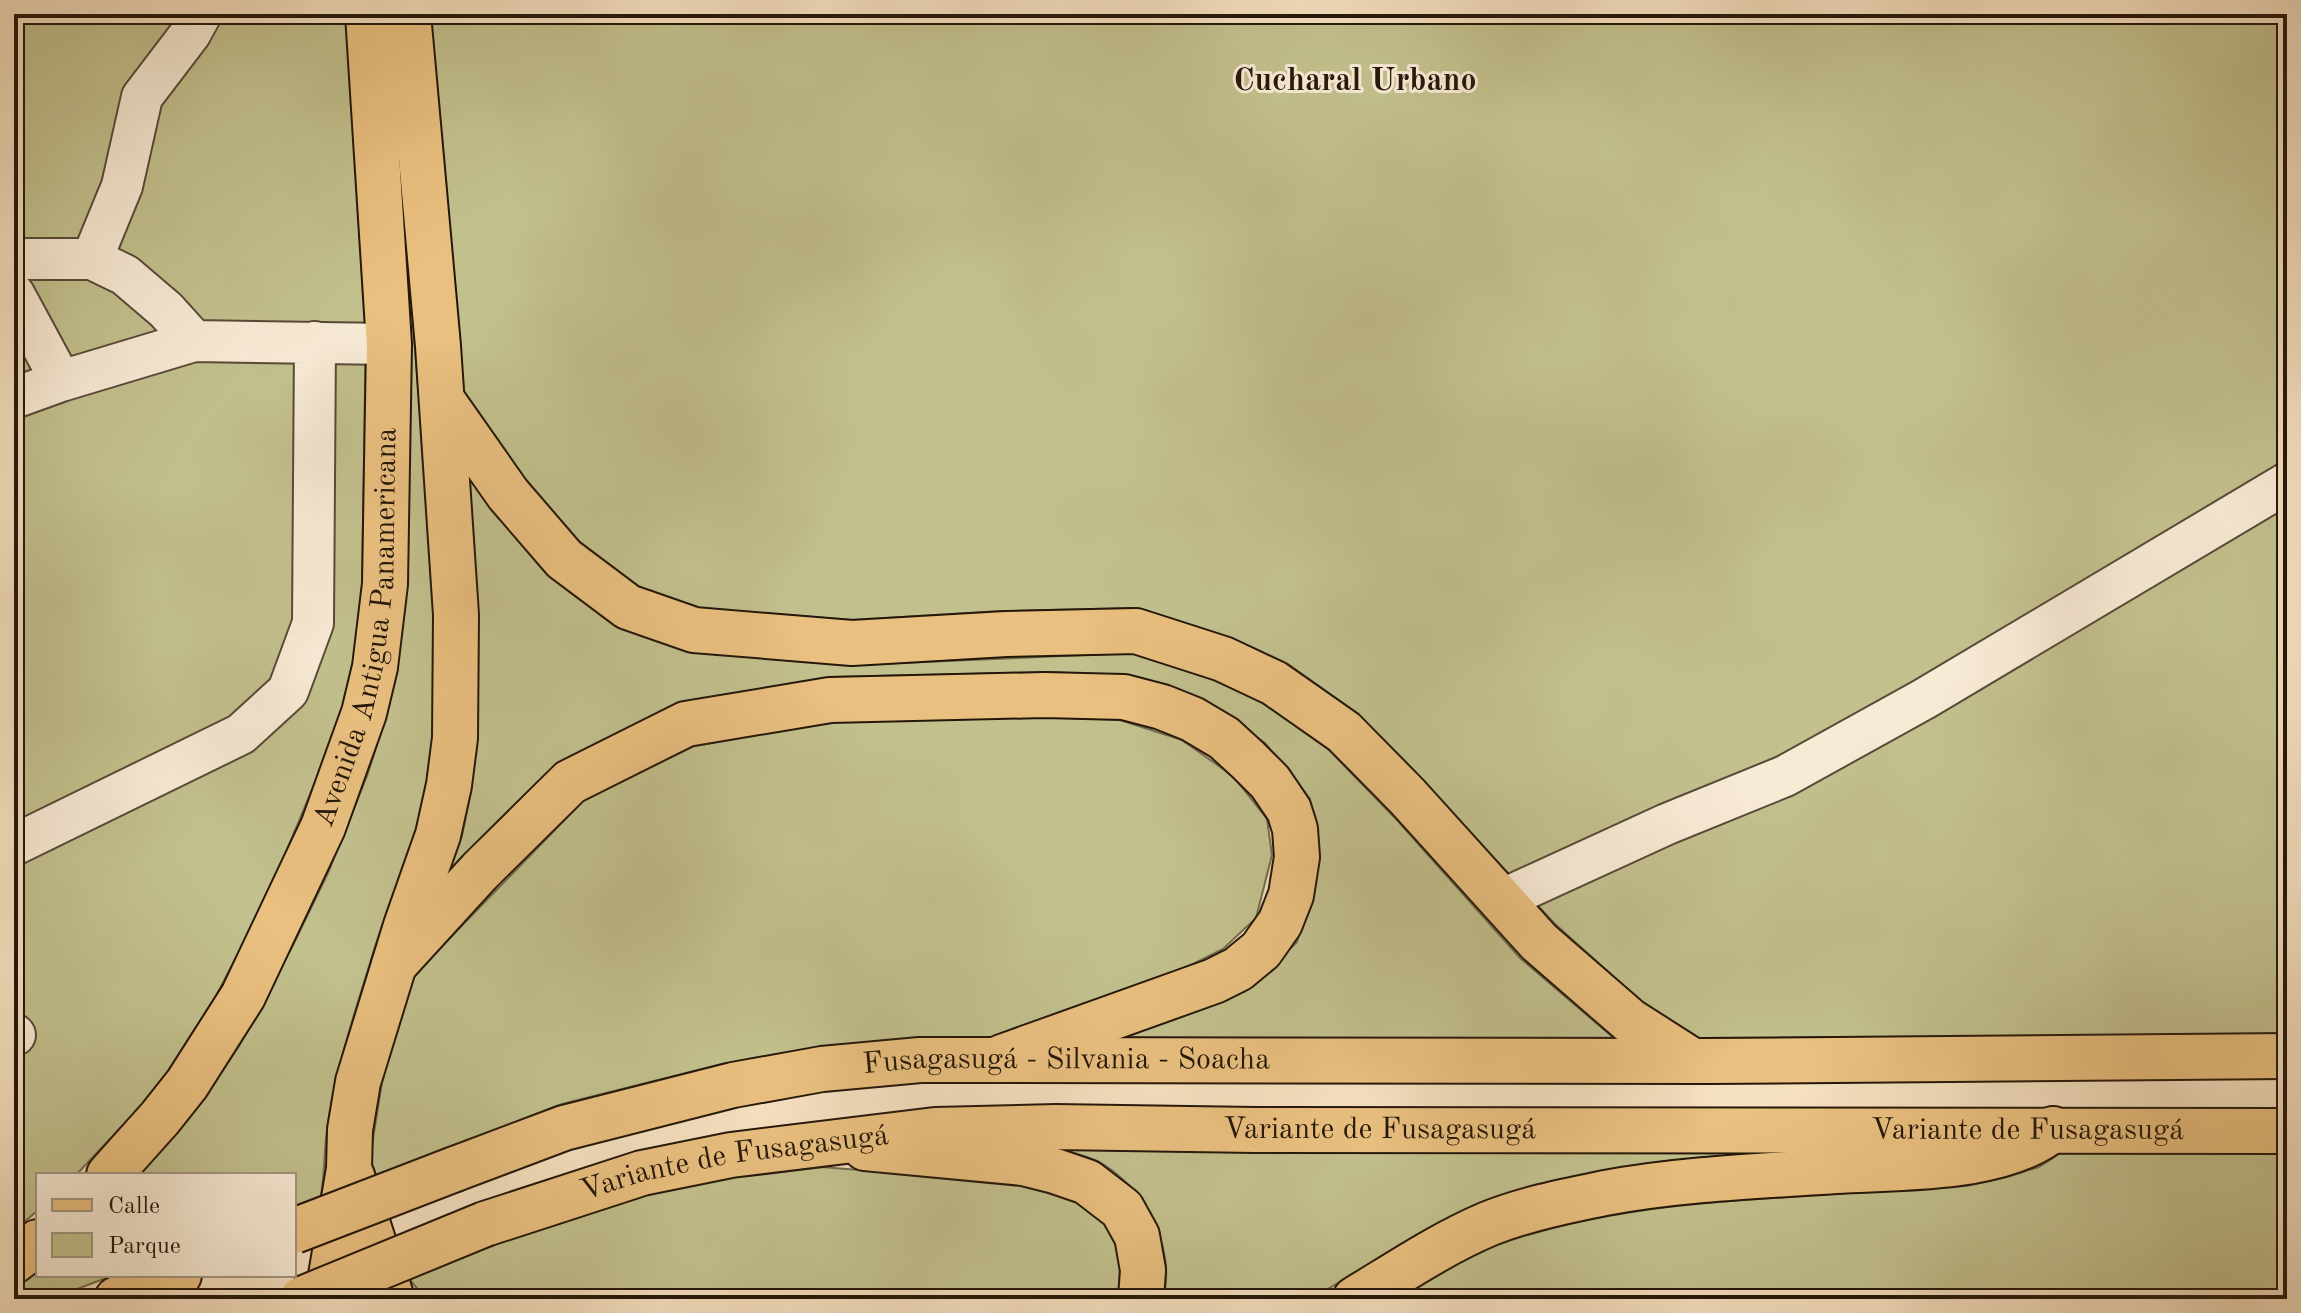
<svg xmlns="http://www.w3.org/2000/svg" width="2301" height="1313" font-family="'Old Standard TT',serif">
<style>
.green{fill:#c2c18e;stroke:#736c4c;stroke-width:2}
.lines{fill:none;stroke-linecap:round;stroke-linejoin:round}
.minor-casing{stroke:#584938;stroke-width:44}
.primary-casing{stroke:#24170a;stroke-width:48}
.trunk-casing{stroke:#24170a;stroke-width:48}
.minor{stroke:#f8ebd6;stroke-width:40}
.primary{stroke:#eac080;stroke-width:44}
.trunk{stroke:#eac080;stroke-width:44}
.trunk-bridge-casing{stroke:#24170a;stroke-width:48;stroke-linecap:butt}
.trunk-bridge{stroke:#eac080;stroke-width:44}
.labels{text-anchor:middle;dominant-baseline:central;stroke-width:6;stroke-linejoin:round;paint-order:stroke}
.street-label{font-size:30px;fill:#24170a;stroke:#f8ebd6}
.neighbourhood-label{font-size:32px;font-weight:bold;fill:#24170a;stroke:#f8ebd6}
</style>
<rect width="100%" height="100%" fill="#f5e0c0"/>
<filter id="stains"><feTurbulence type="fractalNoise" baseFrequency=".0025" numOctaves="4"/><feColorMatrix values="0 0 0 0 .2 0 0 0 0 .09 0 0 0 0 .02 0 0 0 .5 -.17"/></filter>
<radialGradient id="worn" r=".72"><stop offset=".6" stop-color="#630" stop-opacity="0"/><stop offset="1" stop-color="#630" stop-opacity=".3"/></radialGradient>
<path class="green" d="M14,14H347L366,330L362,585L355,654L343,705L324,761L286,852L245,940L216,996L168,1071L140,1107L76,1175H38V1210L14,1231Z
M430,14H2287V1035L1699,1038L1645,1005L1554,923L1424,782L1358,714L1288,664L1228,637L1135,608L1003,611L852,620L697,608L639,587L577,540L524,478L464,391Z
M390,27L436,618C433,674 437,732 426,788C415,849 387,904 370,963C354,1015 336,1069 328,1123C324,1147 325,1171 321,1196L294,1206V1175H138L205,1097L239,1046L293,945L328,873L367,776L385,720L397,671L406,589L410,398L409,342Z
M467,474L550,575L853,665L1133,653L1214,680L1265,702L1328,749L1396,819L1520,958L1615,1039H1118L1188,1014L1248,989L1297,942L1319,857L1310,799L1265,743L1203,699L1129,676L1052,672L831,677L677,703L558,763L446,875L462,836L471,791L477,727L478,615Z
M1051,717L1120,720L1182,740L1233,776L1267,819L1272,855L1256,918L1223,949L1175,973L990,1038H921L815,1048L722,1064L562,1104L376,1176L372,1165V1145L382,1082L393,1037L414,975L584,800L694,746L833,722Z
M1061,1149L1806,1152L1605,1170L1540,1184L1477,1206L1420,1234L1311,1299H1164C1165,1289 1167,1278 1166,1268C1163,1225 1135,1181 1097,1161C1086,1156 1073,1153 1061,1149Z
M2062,1152H2287V1299H1396C1428,1279 1462,1257 1497,1245C1592,1211 1691,1203 1790,1197C1849,1193 1907,1189 1966,1186L2007,1177L2039,1167Z
M822,1167L982,1180L1021,1185L1075,1201L1106,1225L1116,1243L1120,1266L1118,1299H426L409,1279L492,1245L651,1193L734,1177Z
M38,1268V1275H114L51,1299H14V1286Z"/>
<g class="lines">
<g class="minor-casing">
<path id="minor" d="M14,259H92
M14,294L61,381
M194,341L166,310L125,275L92,259L122,186L142,97L190,34L201,14
M14,398L61,381L194,341L389,344
M14,845L241,734L288,691L313,623L315,342
M1501,900L1667,824L1785,776L1924,699L2287,483
M14,1034L15,1035"/>
</g>
<g class="primary-casing">
<g id="primary">
<path d="M442,400L508,494L564,559L628,607L694,630L852,643L1006,634L1136,631L1223,659L1274,683L1344,732L1407,796L1539,942L1630,1021L1691,1060"/>
<path d="M394,965L480,871L570,782L686,724L830,700L1044,695L1124,697L1162,707L1192,719L1224,738L1248,760L1270,782L1289,810L1295,829L1297,857L1291,895L1280,923L1261,950L1238,969L1214,981L1002,1057"/>
<path d="M865,1148L1023,1163L1055,1171L1087,1182L1122,1209L1137,1236L1143,1270L1141,1299"/>
<path id="s1" d="M109,1175L160,1118L187,1084L243,996L323,827L364,713L375,667L385,584L389,344L368,14"/>
<path d="M352,1176L392,1299"/>
<path d="M14,1261L38,1242"/>
<path d="M327,1299L349,1169L350,1130L358,1082L406,926L438,835L449,785L455,738L456,615L438,346L408,14"/>
<path d="M1355,1299C1398,1273 1441,1244 1488,1224C1525,1209 1566,1201 1605,1193C1681,1179 1759,1176 1836,1171C1899,1167 2004,1171 2053,1129"/>
</g>
</g>
<g class="trunk-casing">
<g id="trunk">
<path id="s2" d="M455,1169L564,1128L733,1085L822,1069L920,1060L1708,1061L2287,1056"/>
<path id="s3" d="M485,1224L642,1173L731,1155L935,1130L1056,1127L1255,1130L2287,1131"/>
<path d="M117,1299L179,1275"/>
</g>
</g>
<use href="#minor" class="minor"/>
<use href="#primary" class="primary"/>
<use href="#trunk" class="trunk"/>
<g class="trunk-bridge-casing">
<path id="trunk-bridge" d="M294,1231L455,1169
M302,1299L485,1224"/>
</g>
<use href="#trunk-bridge" class="trunk-bridge"/>
</g>
<g class="labels">
<g class="street-label">
<text stroke="none"><textPath href="#s1" startOffset="616">Avenida Antigua Panamericana</textPath></text>
<text stroke="none"><textPath href="#s2" startOffset="626">Fusagasugá - Silvania - Soacha</textPath></text>
<text stroke="none"><textPath href="#s3" startOffset="906">Variante de Fusagasugá</textPath></text>
<text stroke="none"><textPath href="#s3" startOffset="1554">Variante de Fusagasugá</textPath></text>
<text stroke="none"><textPath href="#s3" startOffset="258">Variante de Fusagasugá</textPath></text>
</g>
<g class="neighbourhood-label">
<text x="1355" y="82">Cucharal Urbano</text>
</g>
</g>
<rect width="2301" height="1313" fill="none" stroke="#f5e0c0" stroke-width="48"/>
<rect x="16" y="16" width="2269" height="1281" fill="none" stroke="#24170a" stroke-width="4"/>
<rect x="24" y="24" width="2253" height="1265" fill="none" stroke="#24170a" stroke-width="2"/>
<rect x="36" y="1173" width="260" height="104" fill="#f8ebd6" stroke="#a39684" stroke-width="2"/>
<rect x="52" y="1199" width="40" height="12" fill="#eac080" stroke="#a39684" stroke-width="2"/>
<text x="108" y="1213" font-size="24" fill="#24170a">Calle</text>
<rect x="52" y="1233" width="40" height="24" fill="#c2c18e" stroke="#a39684" stroke-width="2"/>
<text x="108" y="1253" font-size="24" fill="#24170a">Parque</text>
<rect width="100%" height="100%" filter="url(#stains)"/>
<rect width="100%" height="100%" fill="url(#worn)"/>
</svg>
